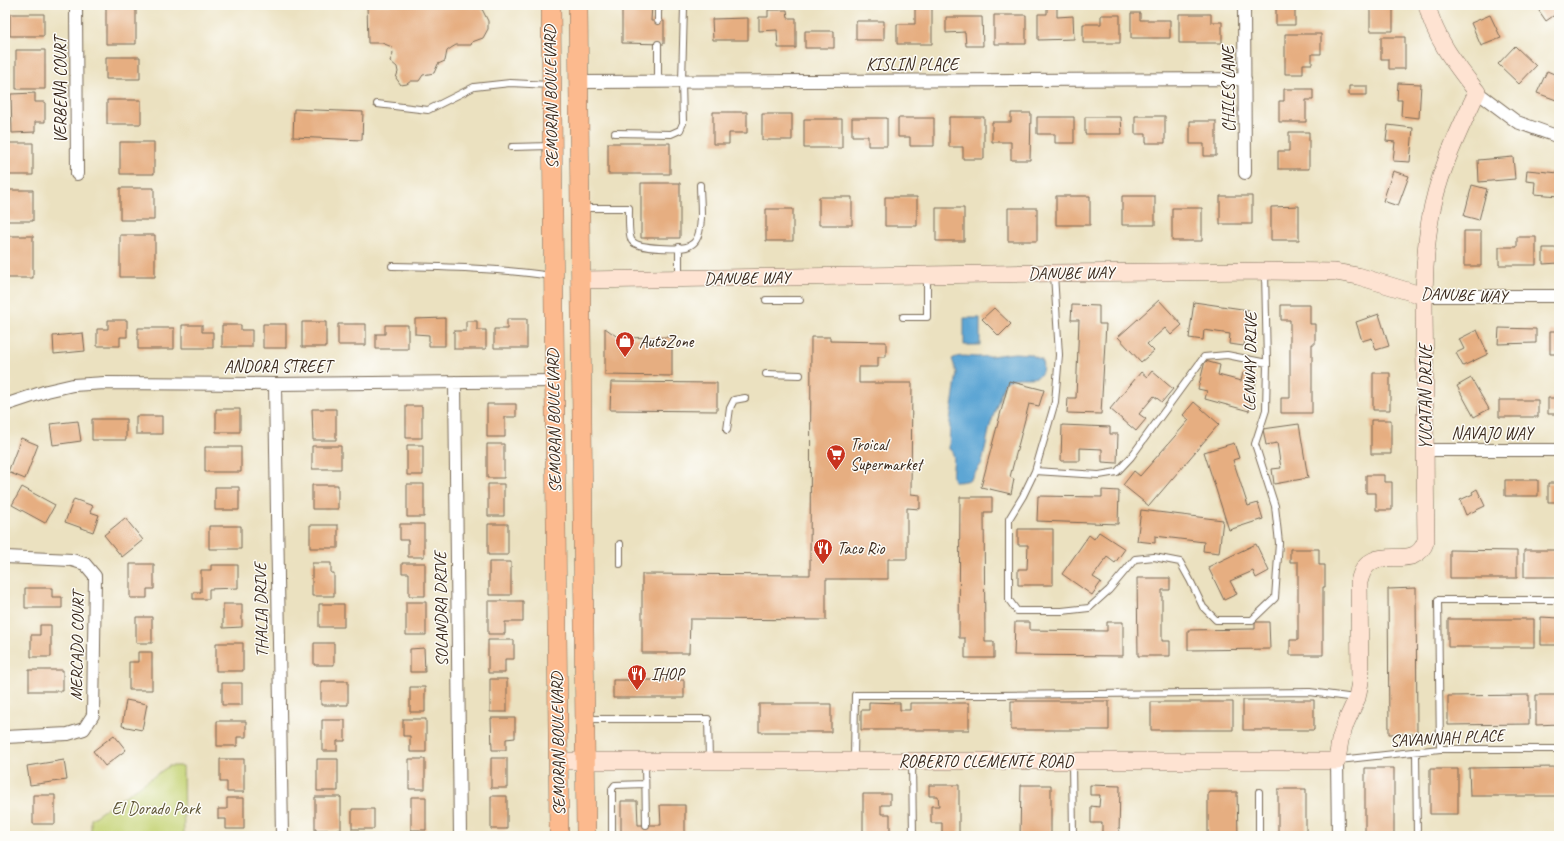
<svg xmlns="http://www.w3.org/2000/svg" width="1564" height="841" font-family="Caveat,sans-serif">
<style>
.green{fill:#c4d375;stroke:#807e4a}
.water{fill:#5da6d4;stroke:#4c6879}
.building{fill:#e6ae81}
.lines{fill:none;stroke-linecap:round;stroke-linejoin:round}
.lane-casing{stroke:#796a57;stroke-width:8}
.street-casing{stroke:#796a57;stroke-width:14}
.secondary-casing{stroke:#796a57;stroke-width:18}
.primary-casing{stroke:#796a57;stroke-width:20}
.lane{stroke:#fff;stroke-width:6}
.street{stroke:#fff;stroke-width:12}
.secondary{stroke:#fee3d2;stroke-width:17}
.primary{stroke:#fcba8e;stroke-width:19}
.labels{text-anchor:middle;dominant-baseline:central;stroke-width:3;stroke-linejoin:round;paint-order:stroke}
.street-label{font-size:17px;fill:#3b2a1e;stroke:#fdfcf7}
.poi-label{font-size:17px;fill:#3b2a1e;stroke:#fdfcf7;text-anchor:start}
.park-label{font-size:17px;fill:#5d5434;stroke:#fdfcf7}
</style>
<rect width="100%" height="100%" fill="#fdfcf7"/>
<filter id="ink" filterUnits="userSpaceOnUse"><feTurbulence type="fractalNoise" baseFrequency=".025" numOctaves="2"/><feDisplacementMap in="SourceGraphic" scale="8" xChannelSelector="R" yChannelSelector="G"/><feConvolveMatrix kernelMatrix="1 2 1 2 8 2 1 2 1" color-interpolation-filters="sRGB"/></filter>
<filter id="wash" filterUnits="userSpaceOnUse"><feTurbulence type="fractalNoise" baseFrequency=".012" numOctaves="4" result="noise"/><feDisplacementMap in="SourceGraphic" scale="16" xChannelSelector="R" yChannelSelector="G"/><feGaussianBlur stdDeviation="0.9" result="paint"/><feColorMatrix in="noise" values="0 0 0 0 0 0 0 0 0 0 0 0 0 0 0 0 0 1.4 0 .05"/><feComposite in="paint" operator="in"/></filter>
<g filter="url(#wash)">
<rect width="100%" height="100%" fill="#ebe1c0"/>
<path class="green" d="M169,766H183L184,836H91V819Z"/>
<path class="water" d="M964,318H980V345H964Z
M1015,353L1029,354L1042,360C1048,391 1016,369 1004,384L990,426L982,463L970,480L959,482L954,481C949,470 959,456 949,449L950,421L957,373L952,359C960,354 969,357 977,357C990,357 1002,354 1015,353Z"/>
<g id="blocks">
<path class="building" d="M106,5H136V44H106Z
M367,5H476L482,9L488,21V29L483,38L472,42L471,45H456L451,48L447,51L445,61L438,64L434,73L423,75L419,81H411L407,84L401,85L396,78L398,72L397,67L390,61L393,54L392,47L382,43H368Z
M622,5H652L651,21H664V44L622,43Z
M915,5H932V44H897V24H915Z
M1047,5H1057V17L1073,16L1074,39L1038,40V14H1047Z
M1276,5H1295V25H1276Z
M1370,5H1393V31H1370Z
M1535,5H1559V12L1546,21Z
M768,10H787L788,18H796V48H778L777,30L759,31V17H768Z
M1131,13H1140V20H1170V38H1131Z
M10,14H44V36H10Z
M1179,14H1211V22H1222V43H1179Z
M994,15H1026V44H994Z
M1101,15H1120V43H1083V24H1101Z
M1490,15L1501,38L1481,46L1471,23Z
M946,17H982L983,46H966L965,32L946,33Z
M748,18V40H713L712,19Z
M856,21H884V40H856Z
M805,31H834V48H805Z
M1285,34H1321V54H1312V64H1303V74H1285Z
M1381,37H1405V69H1389V59H1381Z
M1515,46L1536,66L1519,84L1498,64Z
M16,50H45V89H16Z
M106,57H140V79H106Z
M1547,71L1559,76L1556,83L1559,84V101L1537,93Z
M1398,83L1421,84L1419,118L1401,116L1402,100H1397Z
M1349,86H1367V95H1349Z
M1284,89H1313V100H1306V122H1279V101H1284Z
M35,93V102H45V122H35V132L12,133L11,94Z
M107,100H141V124H107Z
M294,109L363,112L362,140L293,137Z
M713,112H747V133H729V144H713Z
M1011,113H1031L1030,160H1011V142H992V122H1011Z
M762,114H792V140H762Z
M1135,116H1165V143H1146V134H1135Z
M949,117H984V159H963V147H949Z
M1037,117H1074V143H1055V134H1037Z
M1085,117H1121L1122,134H1085Z
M852,118H887V146H868V136H852Z
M898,118H934V146H910V137H898Z
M804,119H842V148H804Z
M1190,121H1216V156H1204V144H1190Z
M1388,125L1413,128L1410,162L1393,161L1395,142L1386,141Z
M1289,132H1309V169H1278V151H1289Z
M120,142H154V174H120Z
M5,143H33V175H5Z
M608,143H670V174H608Z
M1513,157L1515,179L1479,182L1478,160Z
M1527,170L1559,173V196L1534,194L1535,182L1526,181Z
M1393,171L1409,176L1398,206L1383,201Z
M641,183H680V238H641Z
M1472,185L1487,189L1479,220L1464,216Z
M120,188H154V220H120Z
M5,190H33V221H5Z
M1056,196H1090V225H1056Z
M1122,196H1155V225H1122Z
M1220,196H1252V224H1220Z
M819,197H852V225H819Z
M885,197H917V226H885Z
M1299,206V240H1271V207Z
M936,208H964V241H936Z
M1008,208H1037V241H1008Z
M1172,208H1202V241H1172Z
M766,209H793V241H766Z
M1464,231H1481V266H1464Z
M120,235H155V277H120Z
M5,236H33V278H5Z
M1517,237H1536V265H1499V247H1517Z
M1543,248H1559V263L1543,264Z
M1159,300L1182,325L1171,335L1165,328L1147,344L1154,351L1141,362L1118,337Z
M1194,302L1249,310L1244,346L1229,344L1230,334L1204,330L1203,340L1189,338Z
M1072,305L1099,306V324H1106L1101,414L1067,413L1068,398H1076L1079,320H1071Z
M1281,305H1310V324H1315V344H1312V413H1281V398H1290V320H1281Z
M994,308L1011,324L999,336L982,319Z
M1379,314L1389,346L1376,350L1372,338L1362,341L1356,322Z
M445,318V346H429V335L415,334V319Z
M507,319H527V348H494V329H507Z
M108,320H127V337H120V346H97V329H108Z
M466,321H477V330H486V349H454V331H466Z
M302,322H326V347H302Z
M263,324H286V348H263Z
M338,324H366V345H338Z
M182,325H202V332H213V348H182Z
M222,325H241V330H252V347H222Z
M385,325H408V349H376V334H385Z
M138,328H174V349H138Z
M605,328L619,338L672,337V376L605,375Z
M1499,328L1536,329V343L1498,344Z
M1477,330L1488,354L1463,366L1456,353L1464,349L1459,339Z
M1550,331H1559V354H1550Z
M83,333L85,351L54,354L53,336Z
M811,337H830V341L886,342V357H878V367H859V383H912L911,494L920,495V509L907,508V559H888V579H826V620L690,619L689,653H642V574L810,575Z
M1205,361L1220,365L1218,375L1241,381L1243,373L1257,377L1249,411L1205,399L1207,391L1198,389Z
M1152,371L1173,389L1162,402L1154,396L1139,414L1146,419L1136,431L1110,409L1141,372L1147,377Z
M1373,373H1390V410H1373Z
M1471,378L1489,409L1474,417L1457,386Z
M1009,381L1044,390L1039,406L1029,404L1010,477L1014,479L1011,494L981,487Z
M611,382L717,383V411L610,410Z
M1548,398H1559V414H1548Z
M1499,400H1538V417H1499Z
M1194,402L1219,424L1149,506L1123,485L1134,471L1140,476L1189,420L1183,415Z
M487,404H516V417H505V437H487Z
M406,406H422V438H406Z
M216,409H240V432H216Z
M312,409H336V440H313Z
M136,416H162V434H136Z
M92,419H126V440H92Z
M1371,420H1391V454H1371Z
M78,421L81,441L53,445L50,424Z
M1299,424L1308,478L1274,484L1272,469L1281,468L1277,443L1266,445L1263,429Z
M1062,425L1110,427V434H1118L1117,463L1102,462V449L1080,448V461H1061Z
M21,438L38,445L25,479L8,472Z
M1234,443L1239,458L1233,460L1248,506L1258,503L1263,519L1229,530L1204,452Z
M487,444H504V478H487Z
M407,445H423V475H407Z
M312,446H341V469H312Z
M205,447H241V472H205Z
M1366,475H1384V482H1392V510H1376V493H1366Z
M1505,480H1538V496H1505Z
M1548,483H1559V502H1548Z
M407,484H424V517H407Z
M488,484H504V516H488Z
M312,485H338V509H312Z
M22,487L55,505L45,523L12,505Z
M215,487H239V510H215Z
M1477,489L1485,506L1466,515L1460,500L1473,494L1472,492Z
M1102,490L1119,491L1118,524L1037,521L1038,496L1102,497Z
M960,497H992V512H984L985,642H994V658H965V638H959Z
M74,499L93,506L90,512L99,515L93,532L65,522Z
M1141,510L1223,520L1219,553L1203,551L1204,542L1155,536V543L1137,541Z
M125,518L143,540L122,557L104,535Z
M400,524H424V557H408V540H400Z
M488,524H508V555H488Z
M310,525H338V548H310Z
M209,526H241V549H209Z
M1018,529H1053V585H1018V569H1027L1028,545H1018Z
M1099,532L1125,549L1115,563L1107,557L1093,577L1101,582L1092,595L1062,574L1089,535L1094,539Z
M1256,544L1269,571L1256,578L1253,571L1230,581L1237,594L1224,600L1208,567Z
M1290,549H1319V565H1325V587H1323V655H1290V640H1298V562H1290Z
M1450,550L1517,551V578H1450Z
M1524,550H1559V577H1524Z
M489,562H511V595H489Z
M312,563H331V573H334V596H312Z
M402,563H425V596H409V573H402Z
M130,564H154V589H147V598H130Z
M211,565H238V588L209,589V599H193V592H201V570H211Z
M1137,578H1170V590H1162V641H1170V656H1138Z
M25,588H52V597H62V608H25Z
M1416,588L1417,734H1389L1388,589Z
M488,601H523V622H505V634H488Z
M406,602H426V635H406Z
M223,604H242V627L223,628Z
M319,604H344V627H319Z
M136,617H152V643H136Z
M1541,617L1559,618V645H1541Z
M1448,619H1534V647H1448Z
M1015,622H1030V630L1107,631V622H1123V656L1014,655Z
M1255,622H1269L1270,649L1188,650V630L1255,629Z
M40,625H51V657H31V635H40Z
M488,640H514V659H505V673H488Z
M216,643H243V671H216Z
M314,643H334V665H314Z
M424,648L425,672H410V649Z
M138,652H152V690H129V662H138Z
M29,670H63V691H29Z
M490,679H507V712H490Z
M613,680H684V698H613Z
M321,681H348V705H321Z
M222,683H242V705H222Z
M410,687H425V712H410Z
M1529,695V724L1448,725V696Z
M1536,695H1559V724L1536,725Z
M126,700L147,704L142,730L122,726Z
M1243,700H1314V730H1243Z
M1011,701H1109V730H1011Z
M869,702L900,703V710H910V703H969V730H861V710H869Z
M1151,702H1233V730H1151Z
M759,704H831V732H759Z
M491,718H515V738L506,739V750H492Z
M403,719H426V752H410V736H403Z
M322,720H345V741H337V751H322Z
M217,721H246V737H237V746H217Z
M114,735L126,750L105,766L93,751Z
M491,758H507V788H491Z
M220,759H244V792H227V782H220Z
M317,759H338V791H317Z
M409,759H425V789H409Z
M64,760L67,780L30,785L27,766Z
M1559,767V796H1470L1469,768Z
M1365,768H1394V836H1365Z
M1430,769H1458V814H1430Z
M929,785H959V836H931V834H942V823H931V806H939L938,796H929Z
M1021,785H1051V836H1020Z
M1090,785L1120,786L1119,836H1102V823H1091V806L1099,807L1100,795H1090Z
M1278,789H1306V836H1278Z
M1208,792H1237L1238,836H1208Z
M863,794H890V805H881V814H890V833H880V836H863Z
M33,795H55V824H33Z
M491,796H507V829H491Z
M315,797H341V830H315Z
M411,797H426V830H411Z
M227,798H244V829H226V819H218V809H227Z
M621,801H637L638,825H661L660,805H685V836H621Z
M352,809H374V829H352Z"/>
</g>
</g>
<g filter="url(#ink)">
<use href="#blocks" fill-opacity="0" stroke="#796a57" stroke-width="1"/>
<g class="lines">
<g class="lane-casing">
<path id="lane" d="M658,21V10L662,5
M658,44V82
M377,104L428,110L474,87L510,83L550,85
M615,133L671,134L680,130L683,123L682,81L684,7L682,5
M512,147L550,146
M581,208H629C629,215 628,236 632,241C638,249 680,250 689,246C691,245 695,242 696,240C704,227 700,200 700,185
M679,247V277
M392,266C445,267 499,268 552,276
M1054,274L1059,355L1055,402L1035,471L1023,496L1009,519V600L1017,611H1062L1089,608L1109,590L1135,559L1154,557L1180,562L1190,580L1203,607L1216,620H1252L1275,598L1279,543L1275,506L1255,444L1266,410L1267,363L1265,273
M766,300H800
M903,317H927V276
M766,374L800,375
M727,430L730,408L734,400L745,398
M1035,471L1099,475L1117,472L1131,457L1204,357L1227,355L1267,363
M620,564V544
M587,719H708L709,760
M1440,749L1438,600H1559
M1416,751L1417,836
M854,759L855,695H994L1310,692L1355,698
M1339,760L1440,749H1559
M912,762L913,836
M1072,762L1073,836
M645,763L646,825
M1259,792V836
M612,836V789L615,785L645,784"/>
</g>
<g class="street-casing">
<path id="street" d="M76,5L77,174
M1244,5L1245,173
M579,82L1245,79
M1477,92L1517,122L1559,137
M1424,296H1559
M455,382L460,836
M275,384L282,836
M5,405L47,391L73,385L105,383L275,384L554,381
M1425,450H1559
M5,557L72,560L85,564L95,576L93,715L84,729L68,734L5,737
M1337,761L1338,836"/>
</g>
<g class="secondary-casing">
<path id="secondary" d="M580,280L1053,273L1265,271L1335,272L1358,276L1424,296
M559,761H1337L1340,740L1346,722L1357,698L1360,682L1359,582C1369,536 1415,577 1426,540C1425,483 1425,425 1425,368C1424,319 1422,268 1430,220C1437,175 1458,133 1477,92C1456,65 1435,39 1427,5"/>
</g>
<g class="primary-casing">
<path id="primary" d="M551,5L559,836
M578,5L586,836"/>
</g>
<use href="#lane" class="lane"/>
<use href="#street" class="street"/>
<use href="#secondary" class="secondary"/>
<use href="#primary" class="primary"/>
</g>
</g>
<defs>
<g id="shop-pin" transform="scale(1)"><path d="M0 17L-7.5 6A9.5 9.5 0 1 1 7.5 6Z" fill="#c8321e" stroke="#fdfcf7"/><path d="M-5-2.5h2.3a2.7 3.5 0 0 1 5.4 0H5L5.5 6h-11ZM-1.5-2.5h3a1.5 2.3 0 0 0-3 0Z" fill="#fff"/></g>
<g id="supermarket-pin" transform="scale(1)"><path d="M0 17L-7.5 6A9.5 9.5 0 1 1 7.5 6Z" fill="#c8321e" stroke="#fdfcf7"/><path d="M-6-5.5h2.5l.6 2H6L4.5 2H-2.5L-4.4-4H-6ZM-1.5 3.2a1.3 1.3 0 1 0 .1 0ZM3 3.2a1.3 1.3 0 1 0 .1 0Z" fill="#fff"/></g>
<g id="restaurant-pin" transform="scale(1)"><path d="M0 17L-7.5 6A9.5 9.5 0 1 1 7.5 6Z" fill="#c8321e" stroke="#fdfcf7"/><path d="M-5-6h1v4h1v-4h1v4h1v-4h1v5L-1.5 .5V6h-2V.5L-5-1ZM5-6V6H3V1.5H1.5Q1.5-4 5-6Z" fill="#fff"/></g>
</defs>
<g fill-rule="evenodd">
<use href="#shop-pin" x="625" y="341"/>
<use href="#supermarket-pin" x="836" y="454"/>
<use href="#restaurant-pin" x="823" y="548"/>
<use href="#restaurant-pin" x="637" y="674"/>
</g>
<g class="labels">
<g class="street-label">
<text x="912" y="64">KISLIN PLACE</text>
<text transform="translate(1228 89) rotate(-90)">CHILES LANE</text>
<text transform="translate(60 90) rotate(-90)">VERBENA COURT</text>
<text transform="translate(551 97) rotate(-91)">SEMORAN BOULEVARD</text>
<text transform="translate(1071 273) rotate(-1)">DANUBE WAY</text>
<text transform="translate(747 278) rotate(-1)">DANUBE WAY</text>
<text transform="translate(1464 295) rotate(2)">DANUBE WAY</text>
<text transform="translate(1250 362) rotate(-89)">LENWAY DRIVE</text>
<text x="278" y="366">ANDORA STREET</text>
<text transform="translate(1425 397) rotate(-90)">YUCATAN DRIVE</text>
<text transform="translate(554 421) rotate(-91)">SEMORAN BOULEVARD</text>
<text x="1492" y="433">NAVAJO WAY</text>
<text transform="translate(441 609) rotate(-91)">SOLANDRA DRIVE</text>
<text transform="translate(261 610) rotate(-91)">THALIA DRIVE</text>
<text transform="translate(77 646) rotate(-89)">MERCADO COURT</text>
<text transform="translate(1447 738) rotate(-3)">SAVANNAH PLACE</text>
<text transform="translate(558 744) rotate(-91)">SEMORAN BOULEVARD</text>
<text x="986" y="761">ROBERTO CLEMENTE ROAD</text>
</g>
<g class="poi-label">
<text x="639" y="341">AutoZone</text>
<text x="850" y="444">Troical<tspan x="850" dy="20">Supermarket</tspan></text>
<text x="837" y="548">Taco Rio</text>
<text x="651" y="674">IHOP</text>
</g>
<g class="park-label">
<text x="156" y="808">El Dorado Park</text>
</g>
</g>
<rect width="1564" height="841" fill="none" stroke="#fdfcf7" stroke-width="20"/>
</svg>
